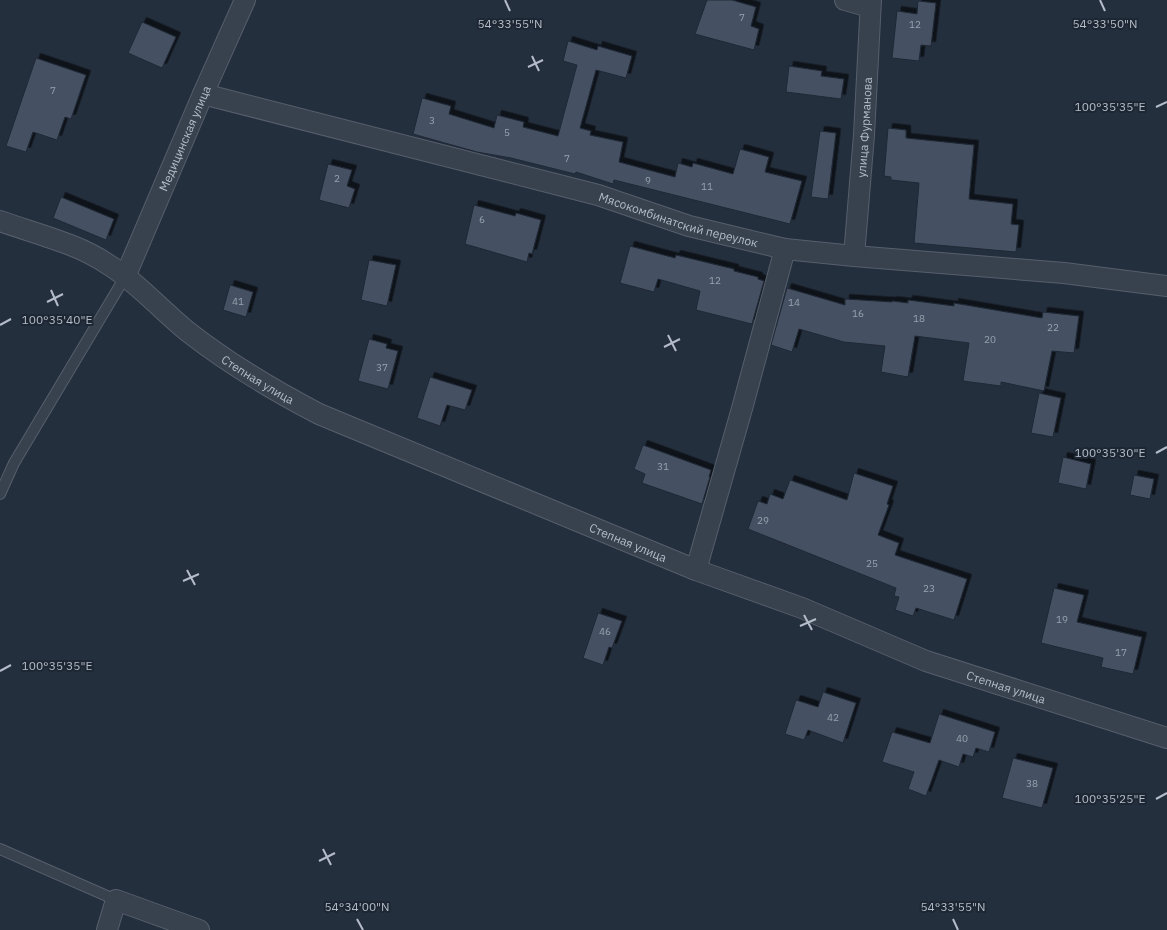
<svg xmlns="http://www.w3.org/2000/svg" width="1167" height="930" font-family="'IBM Plex Sans',sans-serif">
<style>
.building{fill:#455162;stroke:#1f2835;filter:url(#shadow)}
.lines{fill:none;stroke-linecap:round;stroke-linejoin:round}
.service-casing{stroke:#565f6c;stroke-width:12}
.minor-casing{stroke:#565f6c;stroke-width:22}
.service{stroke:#38414e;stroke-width:10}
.minor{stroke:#38414e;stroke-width:20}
.ticks{fill:none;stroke:#b4bcc9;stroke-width:2}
.labels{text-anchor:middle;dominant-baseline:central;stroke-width:4;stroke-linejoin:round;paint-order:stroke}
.number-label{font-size:10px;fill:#98a1af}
.street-label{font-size:12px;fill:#b4bcc9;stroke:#1d2633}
.ticks-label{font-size:12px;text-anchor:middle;fill:#b4bcc9;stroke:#1d2633;stroke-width:4;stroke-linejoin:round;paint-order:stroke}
</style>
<defs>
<filter id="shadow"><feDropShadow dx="4.5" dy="-4.5" stdDeviation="0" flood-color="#0009"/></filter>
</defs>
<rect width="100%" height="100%" fill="#242f3e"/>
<path class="building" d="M707,0H732L756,7L751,26L759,29L754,50L695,34Z
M918,1L936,3L931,46L921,45L919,61L892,58L897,11L917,14Z
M142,22L176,37L162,68L128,53Z
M568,41L597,50L598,46L632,56L626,78L596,70L580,128L591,131L590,135L623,142L619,162L675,177L678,163L692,167L693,163L733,174L740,149L769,157L765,172L802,181L790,224L614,180L613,184L576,172L575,174L511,158L477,152L413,134L422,98L451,106L449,114L494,128L497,115L524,122L523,127L558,136L577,65L563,61Z
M36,58L86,75L71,119L65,117L57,140L33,132L26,152L6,146Z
M789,66L822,71L821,76L844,79L841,99L786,92Z
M888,128L906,130V138L974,145L969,199L1013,204L1011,224L1019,225L1016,252L914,243L919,183L891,180V177L884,176Z
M820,131L836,133L828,199L811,197Z
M328,164L352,170L347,186L355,189L349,208L319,200Z
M61,197L114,219L106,240L53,218Z
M474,205L515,216L516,213L541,220L532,254L529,253L527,262L465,244Z
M630,246L675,258L676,255L734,269V271L758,277V279L764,281L752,324L696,310L700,291L658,279L654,292L620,283Z
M369,260L396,265L387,306L361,300Z
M230,285L253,292L246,317L223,310Z
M787,288L845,305V299L892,302V301L908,303V300L954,306V303L1042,318L1043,312L1079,316L1074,353L1052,351L1044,391L1001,382V386L963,381L969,343L915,336L908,377L881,372L885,346L844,342L799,329L792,352L771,345Z
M369,339L387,344L386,348L398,351L388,389L358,381Z
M430,377L472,390L465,410L447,405L440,426L417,418Z
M1039,393L1061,398L1053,437L1031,433Z
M643,445L711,470L709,477H710L702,504L642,483L645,474L634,469Z
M1063,457L1091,464L1086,489L1058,483Z
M854,473L893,486L887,504L889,505L878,535L899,543L895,555L967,579L954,620L916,608L913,616L895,610L899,597L894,596L896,588L748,529L758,501L767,504L770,494L783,499L790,480L847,500Z
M1134,475L1154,479L1150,499L1130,495Z
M1054,588L1084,595L1077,622L1142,637L1133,674L1101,667L1103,658L1041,643Z
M598,613L622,621L612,648L609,647L603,665L583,658Z
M823,692L856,703L843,743L808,730L804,740L785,734L796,700L818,707Z
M939,714L995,732L989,752L976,748L973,757L963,754L959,767L939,760L926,796L908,789L914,772L882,762L892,732L930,743Z
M1013,758L1053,768L1042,808L1002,798Z"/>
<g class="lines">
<g class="service-casing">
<path id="service" d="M0,494L14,463L125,277
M0,849L116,900"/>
</g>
<g class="minor-casing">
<g id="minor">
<path d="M845,0L870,7"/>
<path id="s1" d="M203,94L598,195L689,226L785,249L854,256L1064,273L1167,286"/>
<path id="s2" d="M0,221C36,234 77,243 109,265C138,283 161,310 187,331C229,364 273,390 319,414L696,570L802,608L926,661L1167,738"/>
<path id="s3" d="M854,256L864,135L871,0"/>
<path id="s4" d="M125,277L203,94L245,0"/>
<path d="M696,570L743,405L785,249"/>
<path d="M107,930L116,900L199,930"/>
</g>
</g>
<use href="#service" class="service"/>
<use href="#minor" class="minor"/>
</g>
<path class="ticks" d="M505,0L510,11M1100,0L1105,11M532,56L539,71M528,67L543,60M1156,107L1167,102M51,290L58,306M47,302L63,294M0,325L11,319M668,335L676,351M664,347L680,339M1156,453L1167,447M187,570L195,585M183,581L199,574M804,615L812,630M800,626L816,619M0,671L11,665M1156,799L1167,793M323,849L331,865M319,861L335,853M357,919L363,930M953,919L958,930"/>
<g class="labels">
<g class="number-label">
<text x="742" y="17">7</text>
<text x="915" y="24">12</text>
<text x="53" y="90">7</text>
<text x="432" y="120">3</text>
<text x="507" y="132">5</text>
<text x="567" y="158">7</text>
<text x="337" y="178">2</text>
<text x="648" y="180">9</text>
<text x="707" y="186">11</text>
<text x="482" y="219">6</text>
<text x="715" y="280">12</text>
<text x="238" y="301">41</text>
<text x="794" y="302">14</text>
<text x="858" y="313">16</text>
<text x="919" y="318">18</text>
<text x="1053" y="327">22</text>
<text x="990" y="339">20</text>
<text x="382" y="367">37</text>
<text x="663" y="466">31</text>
<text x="763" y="520">29</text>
<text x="872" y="563">25</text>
<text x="929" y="588">23</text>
<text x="1062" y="619">19</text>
<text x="605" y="631">46</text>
<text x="1121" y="652">17</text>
<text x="833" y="717">42</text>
<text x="962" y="738">40</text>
<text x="1032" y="783">38</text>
</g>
<g class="street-label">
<text stroke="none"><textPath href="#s3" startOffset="129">улица Фурманова</textPath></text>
<text stroke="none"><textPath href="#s4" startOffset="151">Медицинская улица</textPath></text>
<text stroke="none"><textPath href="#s1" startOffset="492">Мясокомбинатский переулок</textPath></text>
<text stroke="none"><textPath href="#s2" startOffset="306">Степная улица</textPath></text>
<text stroke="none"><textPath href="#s2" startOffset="711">Степная улица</textPath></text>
<text stroke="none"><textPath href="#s2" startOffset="1116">Степная улица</textPath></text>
</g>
</g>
<g class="ticks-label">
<text x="1105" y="28">54°33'50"N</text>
<text x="510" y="28">54°33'55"N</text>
<text x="1110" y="111">100°35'35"E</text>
<text x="57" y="324">100°35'40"E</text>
<text x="1110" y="457">100°35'30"E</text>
<text x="57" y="670">100°35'35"E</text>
<text x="1110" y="803">100°35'25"E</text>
<text x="357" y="911">54°34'00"N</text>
<text x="953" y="911">54°33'55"N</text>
</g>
</svg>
